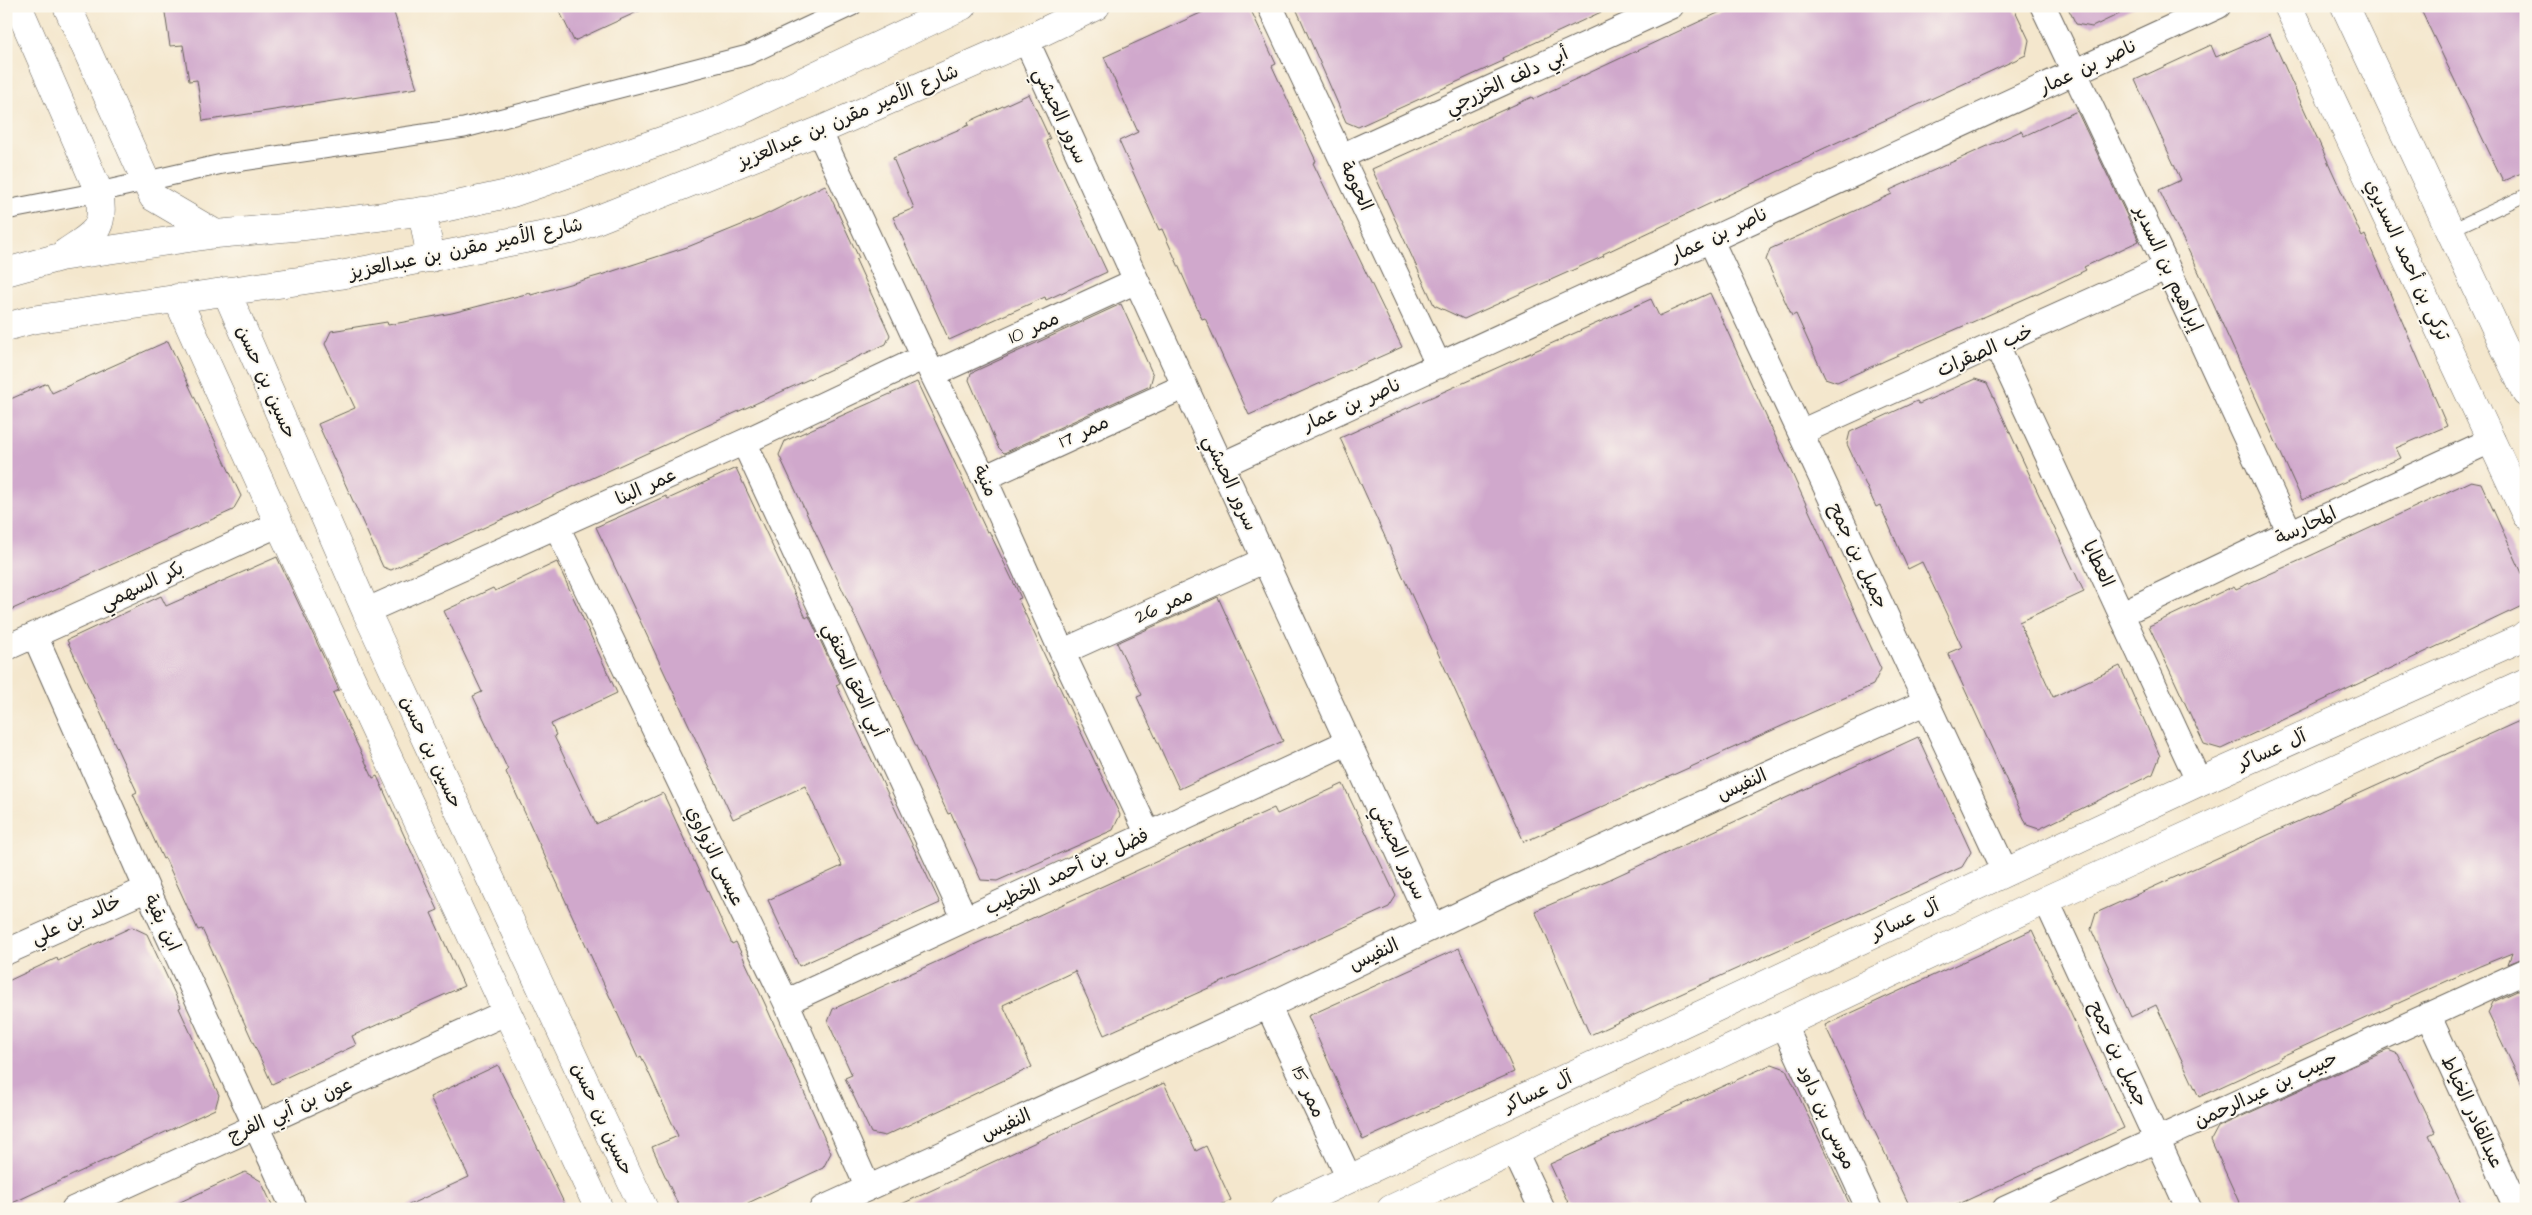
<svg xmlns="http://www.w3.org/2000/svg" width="2532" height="1215" font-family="'Architects Daughter','Playpen Sans Arabic',sans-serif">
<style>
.building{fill:#d0a8cc}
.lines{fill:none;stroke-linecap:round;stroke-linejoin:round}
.service-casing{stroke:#68635a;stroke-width:14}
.pedestrian-casing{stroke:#68635a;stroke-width:21}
.minor-casing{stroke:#68635a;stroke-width:27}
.tertiary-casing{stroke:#68635a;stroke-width:29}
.service{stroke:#fff;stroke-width:12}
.pedestrian{stroke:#fff;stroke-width:19}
.minor{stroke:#fff;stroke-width:25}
.tertiary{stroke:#fff;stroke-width:28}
.labels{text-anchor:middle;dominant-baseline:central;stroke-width:4;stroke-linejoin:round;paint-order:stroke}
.street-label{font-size:19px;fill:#1c1c1c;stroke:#fbf7ec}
</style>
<rect width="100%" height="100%" fill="#fbf7ec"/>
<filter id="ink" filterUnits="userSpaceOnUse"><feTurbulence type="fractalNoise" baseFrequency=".02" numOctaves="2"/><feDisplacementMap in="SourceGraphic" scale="10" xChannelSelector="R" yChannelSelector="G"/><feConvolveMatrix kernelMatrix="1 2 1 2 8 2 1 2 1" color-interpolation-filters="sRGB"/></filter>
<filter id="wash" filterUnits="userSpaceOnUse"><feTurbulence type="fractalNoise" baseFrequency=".0096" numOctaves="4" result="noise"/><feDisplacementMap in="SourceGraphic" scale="20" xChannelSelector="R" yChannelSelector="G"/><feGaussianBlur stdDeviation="1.12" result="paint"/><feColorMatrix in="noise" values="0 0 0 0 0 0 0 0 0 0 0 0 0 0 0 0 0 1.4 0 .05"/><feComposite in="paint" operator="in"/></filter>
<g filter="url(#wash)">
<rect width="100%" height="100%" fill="#f4e7cd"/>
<g id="blocks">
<path class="building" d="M164,6H392L417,88L203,121L197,80L189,81L183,45L170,46Z
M557,6H650L574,41Z
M1216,6H1249L1276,64L1272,66L1316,161L1313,163L1402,347L1249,415L1205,318L1202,319L1162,229L1159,230L1119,141L1138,132L1104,57Z
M1295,6H1614L1502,58L1503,61L1358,127L1346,122Z
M1733,6H2013L2029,40L2026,55L1814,153L1815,154L1603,254L1604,256L1464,319L1434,305L1372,169L1532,97L1533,99Z
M2067,6H2136L2092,27L2076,24Z
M2419,6H2526V171L2503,181Z
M2270,34L2362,237L2365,235L2447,426L2396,448L2401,458L2302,500L2196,266L2159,190L2181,180L2135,80L2211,45L2216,57Z
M1029,94L1050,139L1046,141L1107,272L1046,300L1045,297L949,340L893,217L914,208L893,158L969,125L968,122Z
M2077,111L2139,241L2084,267L2086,270L2038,293L1837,382L1825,378L1796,314L1792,316L1766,260L1770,249L1892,194L1890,190L2021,131L2024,136Z
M825,185L859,258L856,260L890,335L886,344L391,570L383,567L318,424L355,408L325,344L331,331L387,322L388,325L452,313L530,293L531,295L601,275L690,246L761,217Z
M1710,293L1881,669L1873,685L1524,842L1340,438L1651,299L1659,316Z
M1121,304L1153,375L1150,386L1004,453L998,447L969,380L971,373Z
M168,341L241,496L233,510L6,612V401L47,383L52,393Z
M1975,379L1987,383L2084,592L2019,622L2053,697L2120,666L2160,756L2153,774L2039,829L2027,825L1948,653L1962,647L1922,562L1908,569L1880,505L1876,507L1847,444L1850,432L1917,401L1919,404Z
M917,382L987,532L989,531L1021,598L1018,599L1120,815L1113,830L997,881L981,880L951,813L948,814L779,455L785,441Z
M736,468L806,618L809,616L840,683L836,685L940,903L799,966L768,900L842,866L805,786L733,819L596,527L666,496L668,499Z
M2471,481L2481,483L2526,582V604L2221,749L2204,744L2149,626L2234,586L2236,589L2312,555Z
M277,557L339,690L333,693L373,778L377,776L438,910L431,913L464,986L352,1036L356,1045L272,1084L202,929L198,930L165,858L163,859L133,794L137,792L67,640L161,596L166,606Z
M557,562L617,693L551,724L556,735L554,736L596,824L663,793L732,944L736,942L766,1006L831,1153L823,1168L735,1209H680L652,1147L678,1136L641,1056L638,1058L506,772L508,770L473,696L482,692L444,611L493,588L495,591Z
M1218,597L1283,741L1179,789L1137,697L1142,695L1117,643Z
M2526,718V957L2508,964L2512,953L2480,966L2280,1057L2281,1059L2199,1097L2156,1005L2131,1017L2091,929L2096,913Z
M1918,737L1971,852L1962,867L1590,1035L1535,911L1608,880Z
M1343,784L1396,896L1389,907L1104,1035L1075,971L1003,1005L1032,1067L885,1136L871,1133L845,1078L852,1075L828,1022L833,1009L1274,808L1277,814Z
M132,927L147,934L181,1007L179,1008L219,1095L215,1109L6,1206V982L57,958L58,961Z
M2032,930L2124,1128L1948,1209H1911L1825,1025Z
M1459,948L1514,1072L1363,1140L1308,1016Z
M2526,987V1093L2488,1013L2493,1002Z
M2388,1050L2398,1054L2435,1132L2429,1135L2464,1209H2242L2211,1140L2218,1127Z
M1772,1064L1786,1069L1852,1209H1571L1550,1164Z
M498,1065L567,1209H400L469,1177L430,1097Z
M1164,1083L1196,1151L1206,1146L1231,1200L1213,1209H891Z
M245,1172L261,1181L274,1209H165Z"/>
</g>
</g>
<g filter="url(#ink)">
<use href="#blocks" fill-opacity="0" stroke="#68635a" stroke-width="1"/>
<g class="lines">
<g class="service-casing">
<path id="service" d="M2451,230L2526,195"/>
</g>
<g class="pedestrian-casing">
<path id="pedestrian" d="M6,210L99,192L222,164L464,128L748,55L852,6"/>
</g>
<g class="minor-casing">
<path id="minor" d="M1270,6L1439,366
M2043,6L2167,267L2290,533
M1026,40L1433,927
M819,131L924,357L984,478L1062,652L1148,834
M1342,156L1671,6
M1710,239L2006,873
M1997,346L2199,782
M933,374L1136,281
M1801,432L2167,267
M744,442L965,919
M1222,465L2218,6
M984,478L1185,386
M557,527L786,1002L868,1188
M366,611L744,442L924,357
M2121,614L2290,533L2492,440
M35,636L147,889L294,1209
M6,648L279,524
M1062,652L1265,560
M2046,900L2189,1209
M6,952L147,889
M786,1002L1348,742
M1268,1006L1349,1178
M2428,1015L2517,1209
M1784,1025L1869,1209
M1515,1152L1542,1209
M74,1209L507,1012
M822,1209L1268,1006L1502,894L1926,702
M2005,1209L2526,971"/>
</g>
<g class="tertiary-casing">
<path id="tertiary" d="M18,6L99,192C106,231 94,233 65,253
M67,6L153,197L216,234
M2288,6L2526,515
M2345,6L2526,393
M422,211L431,258
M6,272L60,257L216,234L304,226L434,210L512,193L719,121L962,6
M226,291L366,611L644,1209
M177,298L279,524L599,1209
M6,327L31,320L340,275L571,230L819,131L1026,40L1096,6
M1285,1209L2199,782L2521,638L2526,634
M1391,1209L2046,900L2526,682"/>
</g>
<use href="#service" class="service"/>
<use href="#pedestrian" class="pedestrian"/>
<use href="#minor" class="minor"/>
<use href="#tertiary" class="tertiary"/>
</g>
</g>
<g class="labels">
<g class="street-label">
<text transform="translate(2088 67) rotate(-25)">ناصر بن عمار</text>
<text transform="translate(1507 81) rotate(-25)">أبي دلف الخزرجي</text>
<text transform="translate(1060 116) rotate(65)">سرور الحبشي</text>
<text transform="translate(848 117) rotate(-23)">شارع الأمير مقرن بن عبدالعزيز</text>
<text transform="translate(1356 186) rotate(65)">الحومة</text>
<text transform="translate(1719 235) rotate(-25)">ناصر بن عمار</text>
<text transform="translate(466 249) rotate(-12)">شارع الأمير مقرن بن عبدالعزيز</text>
<text transform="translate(2407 260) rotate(65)">تركي بن أحمد السديري</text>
<text transform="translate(2168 269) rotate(65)">إبراهيم بن السدير</text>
<text transform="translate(1034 328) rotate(-24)">ممر 10</text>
<text transform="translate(1985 351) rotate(-24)">خب الصقرات</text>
<text transform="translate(266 382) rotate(66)">حسين بن حسن</text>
<text transform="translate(1352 405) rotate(-24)">ناصر بن عمار</text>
<text transform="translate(1084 432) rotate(-25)">ممر 17</text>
<text transform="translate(985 481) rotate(65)">منية</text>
<text transform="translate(1230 483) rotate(65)">سرور الحبشي</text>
<text transform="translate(646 487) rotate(-25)">عمر البنا</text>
<text transform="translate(2306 526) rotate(-25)">المحارسة</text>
<text transform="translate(1858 556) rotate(65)">جميل بن جمح</text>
<text transform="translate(2098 564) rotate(65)">العطايا</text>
<text transform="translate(142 586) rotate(-25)">بكر السهمي</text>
<text transform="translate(1164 606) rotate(-24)">ممر 26</text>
<text transform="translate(854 680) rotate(65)">أبي الحق الحنفي</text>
<text transform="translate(2272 750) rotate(-24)">آل عساكر</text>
<text transform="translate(431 752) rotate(65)">حسين بن حسن</text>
<text transform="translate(1742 785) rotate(-24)">النفيس</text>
<text transform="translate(1399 852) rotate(65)">سرور الحبشي</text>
<text transform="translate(715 856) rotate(64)">عيسى الزواوي</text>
<text transform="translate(1067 872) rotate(-25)">فضل بن أحمد الخطيب</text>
<text transform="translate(76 920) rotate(-24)">خالد بن علي</text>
<text transform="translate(1905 920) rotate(-25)">آل عساكر</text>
<text transform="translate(162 923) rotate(65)">ابن بقية</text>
<text transform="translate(1374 955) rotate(-25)">النفيس</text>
<text transform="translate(2118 1054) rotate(65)">جميل بن جمح</text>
<text transform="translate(2266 1090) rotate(-25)">حبيب بن عبدالرحمن</text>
<text transform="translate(1308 1092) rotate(65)">ممر 15</text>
<text transform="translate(1538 1092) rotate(-25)">آل عساكر</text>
<text transform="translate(290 1110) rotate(-24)">عون بن أبي الفرج</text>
<text transform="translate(2472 1112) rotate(65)">عبدالقادر الخياط</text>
<text transform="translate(1826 1117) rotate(65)">موسى بن داود</text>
<text transform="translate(602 1119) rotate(65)">حسين بن حسن</text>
<text transform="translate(1006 1125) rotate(-24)">النفيس</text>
</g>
</g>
<rect width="2532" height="1215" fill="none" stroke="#fbf7ec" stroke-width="25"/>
</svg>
